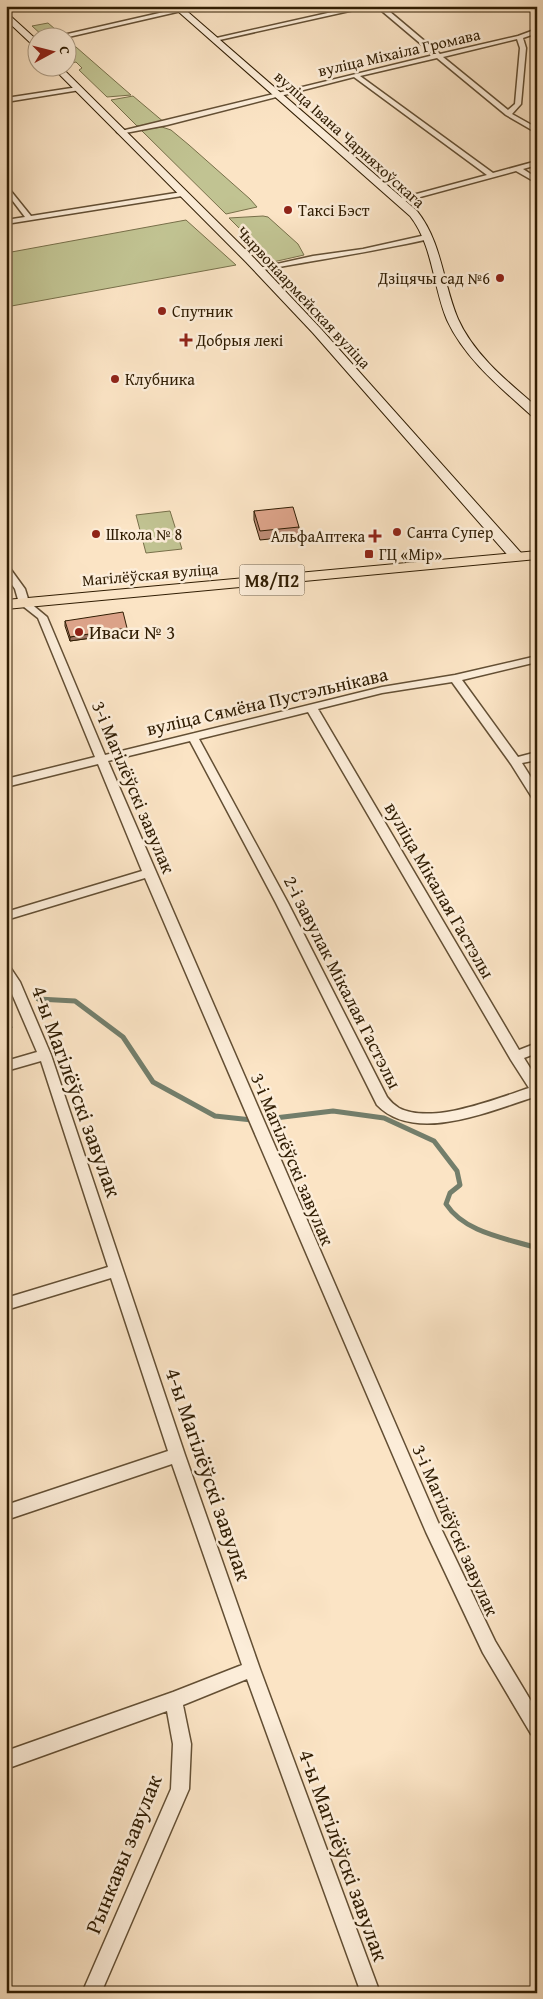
<svg xmlns="http://www.w3.org/2000/svg" width="543" height="1999" font-family="'Gentium Book Plus',serif">
<style>
.green{fill:#c1c392;stroke:#78704a}
.lines{fill:none;stroke-linecap:round;stroke-linejoin:round}
.stream{stroke:#737e6b;stroke-width:5}
.street-casing{stroke:#634f34;stroke-width:3}
.secondary-casing{stroke:#301d03;stroke-width:2}
.primary-casing{stroke:#301d03;stroke-width:2}
.street{fill:#fcedd9;fill-rule:evenodd}
.secondary{fill:#fcedd9;fill-rule:evenodd}
.primary{fill:#fbe4c5;fill-rule:evenodd}
.wall{fill:#bd8c76;stroke:#301d03}
.shaded-wall{fill:#9a7260;stroke:#301d03}
.building{fill:#dca389;stroke:#301d03}
.poi-dot{fill:#8f2418;stroke:#fcedd9;stroke-width:2}
.labels{text-anchor:middle;dominant-baseline:central;stroke-width:5;stroke-linejoin:round;paint-order:stroke}
.far-street-label{font-size:16px;fill:#301d03;stroke:#fcedd9}
.far-poi-label{font-size:16px;fill:#301d03;stroke:#fcedd9;text-anchor:start}
.shield{fill:#fcedd9;stroke:#6d5b43;stroke-width:1}
.shield-label{font-size:18px;font-weight:bold;fill:#301d03}
.poi-label{font-size:19px;fill:#301d03;stroke:#fcedd9;text-anchor:start}
.street-label{font-size:19px;fill:#301d03;stroke:#fcedd9}
.near-street-label{font-size:22px;fill:#301d03;stroke:#fcedd9}
</style>
<rect width="100%" height="100%" fill="#fbe4c5"/>
<filter id="stains"><feTurbulence type="fractalNoise" baseFrequency=".004" numOctaves="4"/><feColorMatrix values="0 0 0 0 .2 0 0 0 0 .09 0 0 0 0 .02 0 0 0 .5 -.17"/></filter>
<radialGradient id="worn" r=".72"><stop offset=".6" stop-color="#630" stop-opacity="0"/><stop offset="1" stop-color="#630" stop-opacity=".3"/></radialGradient>
<path class="green" d="M48,23L62,35L44,37L32,26Z
M68,40L131,95L107,97L79,70L82,68L76,62L72,63L68,59Z
M133,96L165,123L137,126L111,100Z
M162,127L171,130L189,145L250,199L257,207L226,214L141,130Z
M263,216L268,217L298,244L304,255L273,262L229,218Z
M186,220L236,265L6,307V253Z
M170,511L182,549L146,553L136,515Z"/>
<g class="lines">
<path class="stream" d="M6,989L8,991
M38,999L75,1001L123,1037L153,1082L215,1116L252,1120
M275,1118L333,1111L384,1118L434,1141L457,1171L460,1185L450,1193L446,1204C465,1233 506,1238 537,1248"/>
<g class="street-casing">
<path id="street" d="M190,6H203L64,38H50Z
M359,6H372L215,41L212,39Z
M376,6H383L440,54L518,36L537,29V33L523,38L526,48L521,104L512,114L537,128V133L506,115L437,58L360,76L493,173L537,161V165L523,169L537,178V183L516,171L398,203V199L487,175L354,77L167,125L120,134L117,132L434,55ZM517,39L520,48L515,104L508,110L443,57Z
M78,87L80,88V90L6,102V98Z
M6,185L31,216L182,192L186,194L182,196L6,224V220L25,217L6,192Z
M426,235L430,237L429,239C372,252 315,260 258,271L254,269L313,256L363,249Z
M6,566L9,567L25,589L29,602L47,617L105,755L382,687L455,675L537,656V662L462,680L518,757L537,752V760L522,763L537,787V800L533,799L511,764L452,682L382,693L318,709L519,1050L537,1043V1053L524,1058L537,1079V1096C492,1110 416,1145 377,1105L276,903L190,741L108,761L438,1522L495,1641L537,1711V1736L531,1734L483,1653L426,1532L145,878L6,920V912L142,871L98,764L6,787V779L95,757L38,618L19,603L15,589L6,576ZM308,712L511,1060L529,1088C495,1099 432,1125 399,1108C394,1105 390,1101 387,1097L288,903L199,739Z
M6,966L10,967L20,982L51,1055L185,1455L260,1669L380,1993H361L247,1679L183,1705L191,1744L189,1789L101,1993H82L171,1789L173,1744L167,1711L6,1769V1751L173,1692L242,1665L172,1464L6,1520V1505L168,1451L111,1278L6,1310V1298L108,1267L41,1061L6,1071V1061L37,1052L6,980Z"/>
</g>
<g class="secondary-casing">
<path id="secondary" d="M172,6H181L417,211C442,242 443,284 458,319C474,355 508,382 537,407V418L533,417C501,388 465,359 447,320C433,287 433,245 410,216Z
M6,12L38,41V50L6,20Z
M53,68H62L254,258L321,329L522,554L524,557L522,560H512L313,333L246,262Z"/>
</g>
<g class="primary-casing">
<path id="primary" d="M537,551V559L6,609V600Z"/>
</g>
<use href="#street" class="street"/>
<use href="#secondary" class="secondary"/>
<use href="#primary" class="primary"/>
</g>
<path class="wall" d="M254,511L299,527V536L260,540L254,520Z
M65,621L127,628V633L70,641L65,626Z"/>
<path class="shaded-wall" d="M127,628V633L70,641V637Z
M11,1023L12,1028L6,1030V1025Z"/>
<path class="building" d="M293,507L299,527L260,531L254,511Z
M123,612L127,628L70,637L65,621Z
M6,1012L11,1023L6,1025Z"/>
<g class="poi-dot">
<circle cx="288" cy="210" r="5"/>
<circle cx="500" cy="278" r="5"/>
<circle cx="162" cy="311" r="5"/>
<path d="M183.5 332.5h5v5h5v5h-5v5h-5v-5h-5v-5h5z"/>
<circle cx="115" cy="379" r="5"/>
<circle cx="397" cy="532" r="5"/>
<circle cx="96" cy="534" r="5"/>
<path d="M372.5 528.5h5v5h5v5h-5v5h-5v-5h-5v-5h5z"/>
<rect x="364" y="549" width="10" height="10" rx="2.5"/>
<circle cx="79" cy="632" r="5"/>
</g>
<g class="labels">
<g class="far-street-label">
<text transform="translate(399 52) rotate(-13)">вуліца Міхаіла Громава</text>
<text transform="translate(350 139) rotate(42)">вуліца Івана Чарняхоўскага</text>
<text transform="translate(304 297) rotate(47)">Чырвонаармейская вуліца</text>
<text transform="translate(150 574) rotate(-5)">Магілёўская вуліца</text>
</g>
<g class="far-poi-label">
<text x="298" y="210">Таксі Бэст</text>
<text x="490" y="278" text-anchor="end">Дзіцячы сад №6</text>
<text x="172" y="311">Спутник</text>
<text x="196" y="340">Добрыя лекі</text>
<text x="125" y="379">Клубника</text>
<text x="407" y="532">Санта Супер</text>
<text x="106" y="534">Школа № 8</text>
<text x="365" y="536" text-anchor="end">АльфаАптека</text>
<text x="379" y="554">ГЦ «Мір»</text>
</g>
<rect class="shield" x="239.5" y="564.5" width="65" height="31" rx="4"/>
<g class="shield-label">
<text x="272" y="580">М8/П2</text>
</g>
<g class="poi-label">
<text x="89" y="632">Иваси № 3</text>
</g>
<g class="street-label">
<text transform="translate(267 701) rotate(-13)">вуліца Сямёна Пустэльнікава</text>
<text transform="translate(134 787) rotate(67)">3-і Магілёўскі завулак</text>
<text transform="translate(440 890) rotate(60)">вуліца Мікалая Гастэлы</text>
<text transform="translate(343 982) rotate(63)">2-і завулак Мікалая Гастэлы</text>
<text transform="translate(293 1159) rotate(67)">3-і Магілёўскі завулак</text>
<text transform="translate(456 1530) rotate(66)">3-і Магілёўскі завулак</text>
</g>
<g class="near-street-label">
<text transform="translate(77 1091) rotate(70)">4-ы Магілёўскі завулак</text>
<text transform="translate(209 1474) rotate(71)">4-ы Магілёўскі завулак</text>
<text transform="translate(123 1854) rotate(-68)">Рынкавы завулак</text>
<text transform="translate(344 1855) rotate(70)">4-ы Магілёўскі завулак</text>
</g>
</g>
<rect width="543" height="1999" fill="none" stroke="#fbe4c5" stroke-width="25"/>
<rect x="8" y="8" width="528" height="1984" fill="none" stroke="#301d03" stroke-width="2.5"/>
<rect x="12" y="12" width="518" height="1974" fill="none" stroke="#301d03"/>
<g transform="translate(52 52) rotate(83)"><circle r="24" fill="#fcedd9" stroke="#aa9a83"/>
<path d="M0-4L9 19L0 12L-9 19Z" fill="#8f2418"/>
<text y="-8" font-size="14" font-weight="bold" text-anchor="middle" fill="#301d03">С</text>
</g>
<rect width="100%" height="100%" filter="url(#stains)"/>
<rect width="100%" height="100%" fill="url(#worn)"/>
</svg>
